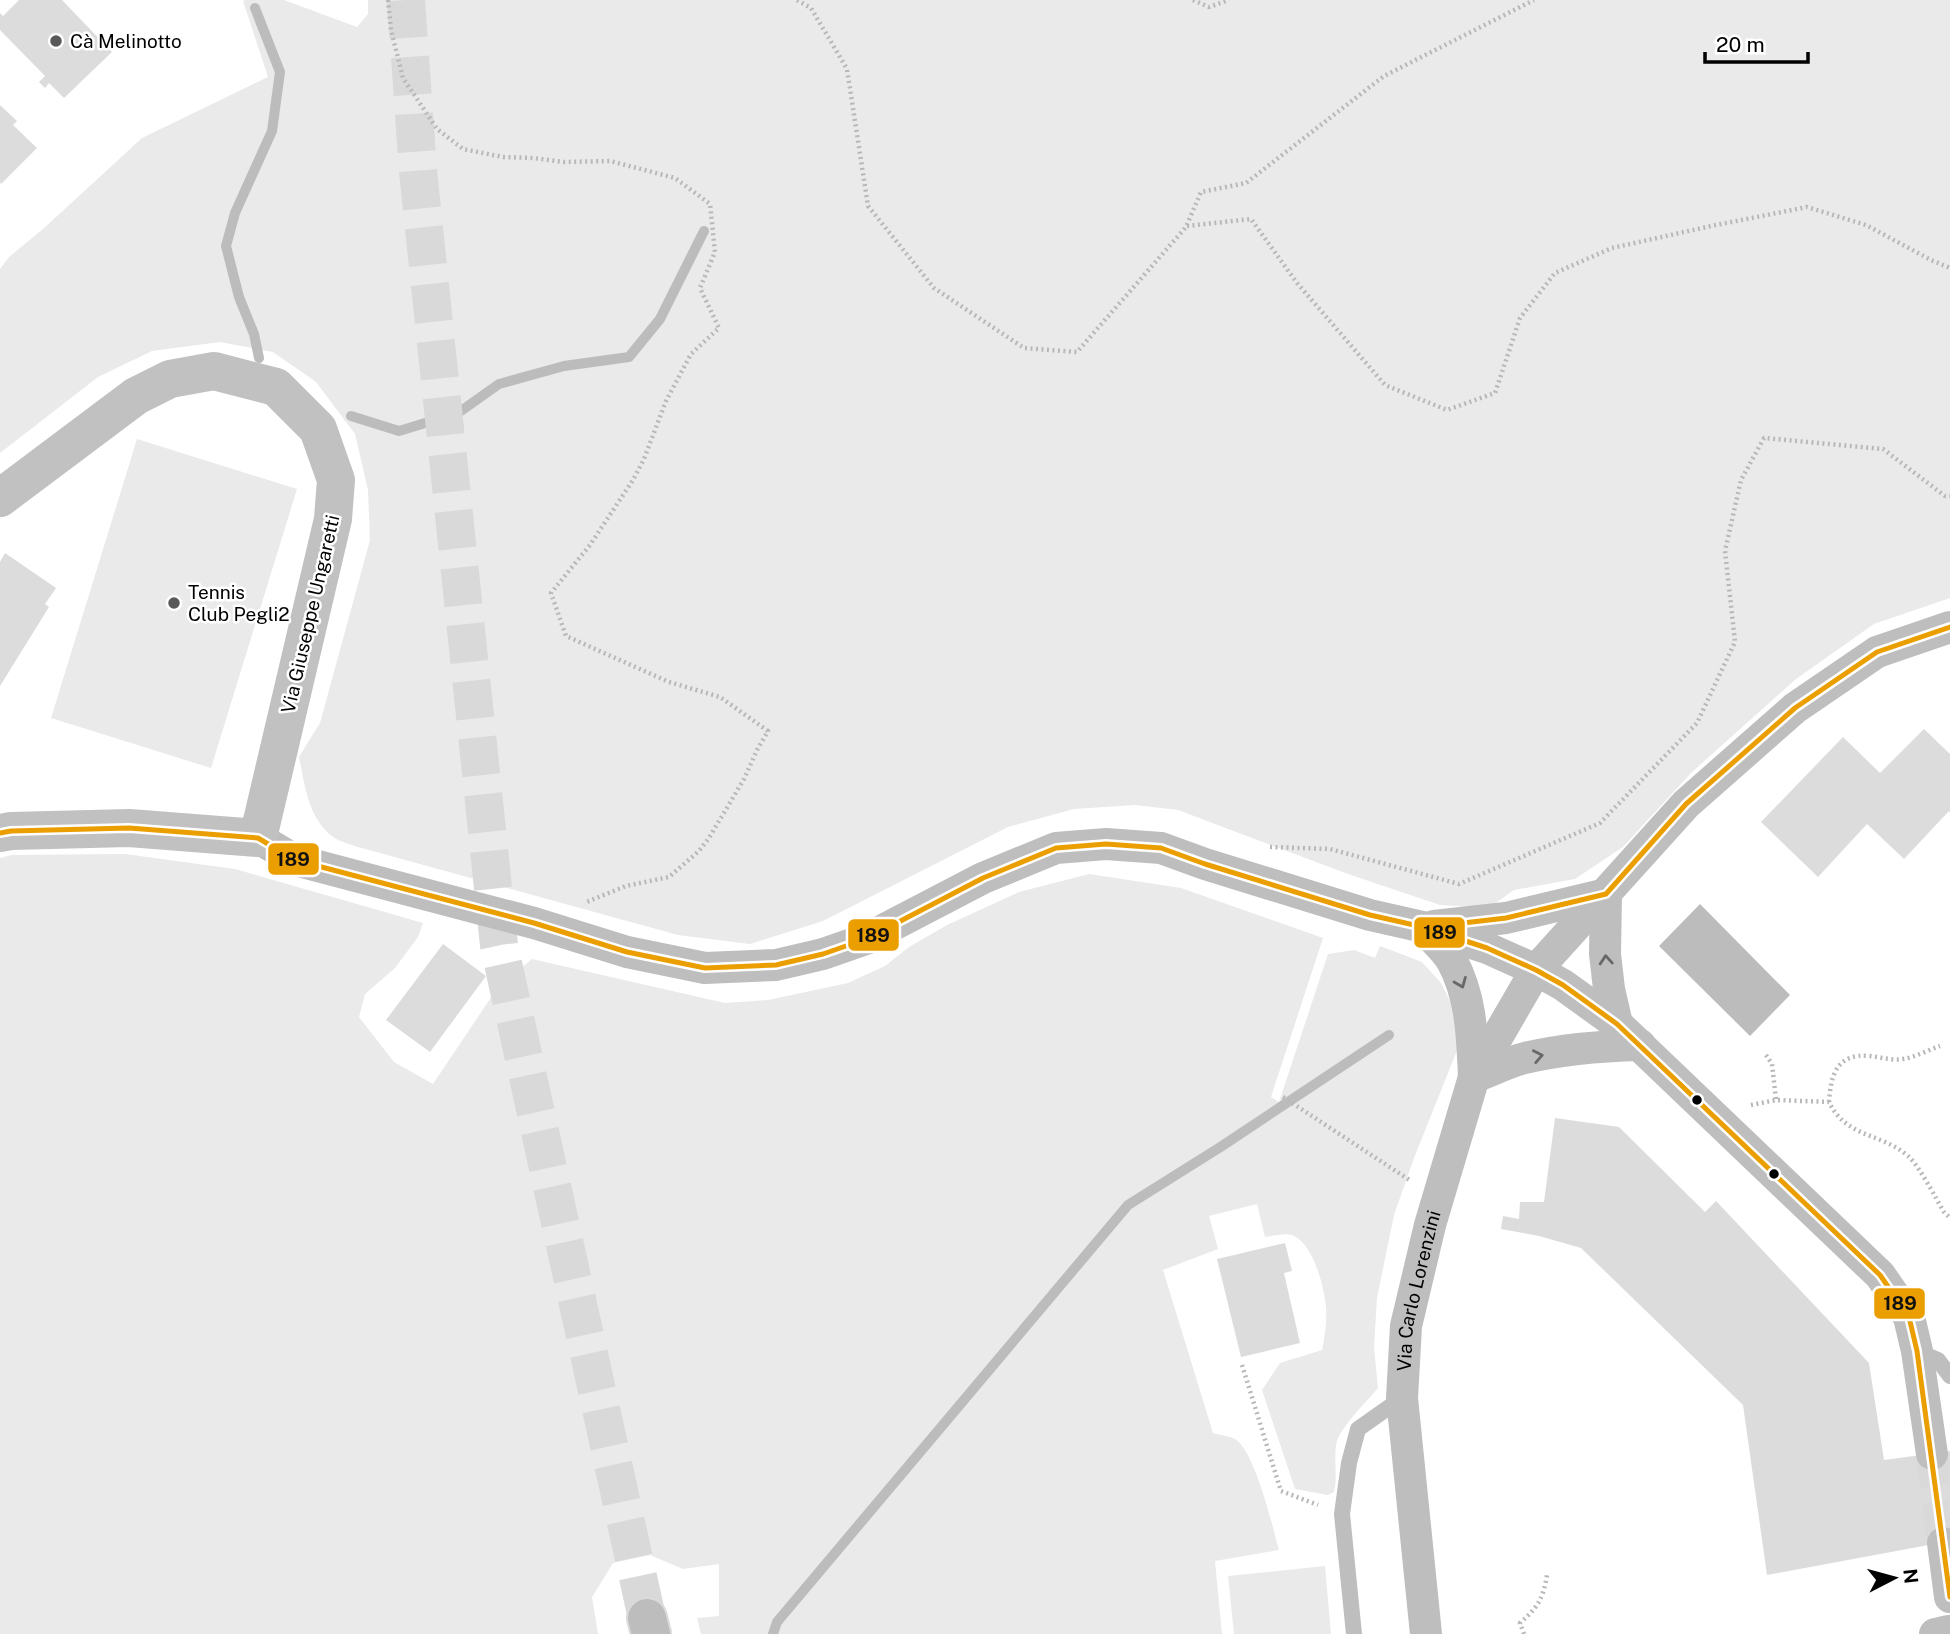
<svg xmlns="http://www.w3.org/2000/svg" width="1950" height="1634" font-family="'Public Sans',sans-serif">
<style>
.green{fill:#eaeaea}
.water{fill:#bcbcbc}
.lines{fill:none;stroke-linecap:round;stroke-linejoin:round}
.stream{stroke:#bcbcbc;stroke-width:10}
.building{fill:#dcdcdc}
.street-tunnel{stroke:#d9d9d9;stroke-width:32;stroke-dasharray:32 16;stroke-linecap:butt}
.highway-tunnel{stroke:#d9d9d9;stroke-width:38;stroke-dasharray:38 19;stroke-linecap:butt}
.highway-casing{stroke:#dbdbdb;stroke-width:42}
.path{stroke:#b8b8b8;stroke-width:4.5;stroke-dasharray:2 3.5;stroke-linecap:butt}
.lane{stroke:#bebebe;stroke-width:16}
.street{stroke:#bebebe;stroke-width:32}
.secondary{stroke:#c1c1c1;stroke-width:38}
.highway{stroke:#bdbdbd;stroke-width:38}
.bus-1-casing{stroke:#fff;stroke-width:10}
.bus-1{stroke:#eb9e00;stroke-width:5}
.oneway{stroke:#686868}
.poi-dot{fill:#595959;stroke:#fff;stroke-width:2.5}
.bus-dot{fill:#000;stroke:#fff;stroke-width:2.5}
.labels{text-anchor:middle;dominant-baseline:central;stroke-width:5;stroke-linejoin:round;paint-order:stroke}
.poi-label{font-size:19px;fill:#000;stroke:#fff;text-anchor:start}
.street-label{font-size:19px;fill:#000;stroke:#fff}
.line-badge{stroke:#fff;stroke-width:2.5}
.pale-badge-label{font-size:19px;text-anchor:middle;font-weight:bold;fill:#111}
</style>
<rect width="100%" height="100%" fill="#fff"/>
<path class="green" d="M245,0H284L357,27L368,14V0H1950V598L1874,624L1796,679L1691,773L1623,847L1575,879L1514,890L1493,905L1475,907L1440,905L1348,874L1178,810L1135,805L1074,809L1008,827L823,921L750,944L678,935L358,847C350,844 340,842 333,837C308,818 305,786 299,757L320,723L370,540L368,490L355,434L316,382L273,352L220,342L152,351L98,377L0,453V269L9,257L43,229L142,138L268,77L243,1Z
M137,439L297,489L211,768L51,718Z
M125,854L235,869L423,923L418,937L395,968L365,994L359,1017L394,1062L433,1084L498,987L532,959L725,1003L768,1000L848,983L885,966L909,947L947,925L1019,892L1089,874L1181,888L1323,938L1271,1097L1279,1102L1328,954L1354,950L1375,958L1380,946L1422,962L1441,983L1450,1001L1458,1023V1048L1414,1158L1394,1215L1377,1298L1374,1347L1378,1388C1367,1401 1342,1426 1337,1441C1333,1454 1338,1477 1334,1492L1328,1495L1295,1489L1262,1390L1280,1363L1322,1350C1325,1336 1327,1321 1326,1307C1324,1286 1313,1243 1292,1235C1285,1233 1273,1236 1265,1237L1257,1204L1209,1216L1218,1249L1163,1270L1213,1433C1220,1435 1229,1436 1235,1439C1255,1451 1272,1525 1279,1550L1215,1561L1222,1634H701L697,1618L719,1616V1564L683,1569L650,1555L613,1563L592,1597L598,1634H0V858L12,855Z
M1325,1566L1331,1634H1234L1228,1576Z"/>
<path class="water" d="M1700,904L1790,995L1750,1036L1659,946Z"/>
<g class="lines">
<path class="stream" d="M255,8L280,72L272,131L235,213L226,246L239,297L254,334L259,358
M351,416L399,431L458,413L499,384L564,366L629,357L660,319L704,231
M773,1634L777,1622L1128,1205L1222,1146L1389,1035"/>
</g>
<path class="building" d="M19,0H62L112,52L64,98L49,83L45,88L39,82L45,76L0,30V13L3,16Z
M0,105L17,121L13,125L37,148L1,184L0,182Z
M5,553L56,588L45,604L49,607L0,686V562Z
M1924,729L1950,754V813L1949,811L1904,859L1867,824L1818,877L1761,822L1843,737L1880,773Z
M443,944L486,976L430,1052L386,1020Z
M1555,1118L1619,1127L1705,1212L1716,1201L1869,1363L1884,1460L1950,1451V1541L1767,1575L1743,1405L1581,1248L1539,1236L1501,1229L1503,1216L1519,1219L1520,1202H1544Z
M1285,1243L1292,1271L1284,1273L1300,1343L1241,1357L1217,1259Z"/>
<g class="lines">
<path class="street-tunnel" d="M1932,1454L1943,1543"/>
<path class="highway-tunnel" d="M406,0L418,171L499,945L647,1618"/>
<g class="highway-casing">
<path id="highway" d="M647,1618L651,1634"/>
</g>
<path class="path" d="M388,0L391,30L403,78L437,129L463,149L503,157L533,158L564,162L610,161L675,178L710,204L715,252L700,288L719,328L691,354L666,401L644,459L633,480L590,545L551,593L566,636L669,682L720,697L768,731L757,750L744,779L709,838L699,851L669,877L626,886L584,903
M797,0L811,8L847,69L868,206L934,288L1024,348L1077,352L1186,227L1201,192L1246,183L1384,76L1534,0
M1193,0L1209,7L1229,0
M1187,226L1251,219L1297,283L1385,385L1447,410L1495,393L1520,318L1555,273L1612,248L1711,226L1807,207L1866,225L1931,260L1950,268
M1270,847L1330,849L1459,884L1600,823L1697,723L1735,642L1725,551L1741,480L1764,438L1883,449L1945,496H1950
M1766,1055L1772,1064L1776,1100
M1283,1097L1411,1181
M1829,1102C1831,1075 1836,1053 1870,1056C1881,1057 1892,1061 1903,1059C1916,1057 1928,1050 1940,1046
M1751,1105L1776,1100L1829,1102C1846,1138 1882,1133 1908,1156C1920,1167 1935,1197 1944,1212L1950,1218
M1242,1365L1281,1491L1318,1505
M1524,1634L1520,1623C1538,1607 1543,1599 1547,1575"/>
<path class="lane" d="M1917,1351L1938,1360L1950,1376
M1354,1634L1342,1514L1349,1463L1358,1429L1402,1398"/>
<g class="street">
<path d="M258,838L295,860L534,923L627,952L705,968L776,965L823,954L866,939L983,878L1056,848L1106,844L1161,848L1205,864L1370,915L1423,927L1487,948L1536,970L1563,985L1617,1024L1880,1275L1909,1317L1917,1351L1932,1454"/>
<path d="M1606,894L1605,954L1609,989L1617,1024"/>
<path d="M1434,926L1506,918L1606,894"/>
<path d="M1424,929C1433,939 1445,949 1452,961C1472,998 1472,1037 1474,1077"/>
<path d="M1474,1077C1491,1071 1508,1062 1525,1058C1563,1049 1602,1046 1640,1045"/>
<path d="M1943,1543L1950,1597"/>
<path id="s1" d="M1426,1634L1402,1398L1406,1326L1430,1225L1474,1077L1536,970L1686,804L1795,708L1877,652L1950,627"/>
<path d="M1935,1634L1948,1631"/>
</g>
<path class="secondary" d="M0,498L136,396L170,379L214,371L276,387L318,429L336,480L333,519L258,838L129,828L11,831L0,833"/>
<use href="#highway" class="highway"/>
<g class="bus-1-casing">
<path id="bus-1" d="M0,833L11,831L129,828L258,838L295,860L534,923L627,952L705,968L776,965L823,954L866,939L983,878L1056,848L1106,844L1161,848L1205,864L1370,915L1423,927L1487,948L1536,970L1563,985L1617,1024L1880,1275L1909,1317L1917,1351L1950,1597
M1429,927L1506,918L1606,894L1686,804L1795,708L1877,652L1950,627"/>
</g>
<use href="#bus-1" class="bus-1"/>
</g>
<defs><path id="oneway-chevron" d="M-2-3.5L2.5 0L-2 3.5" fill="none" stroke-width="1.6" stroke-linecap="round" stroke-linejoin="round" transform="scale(1.75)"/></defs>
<g class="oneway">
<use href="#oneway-chevron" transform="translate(1606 960) rotate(-94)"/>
<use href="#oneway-chevron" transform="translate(1461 983) rotate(68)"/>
<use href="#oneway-chevron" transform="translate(1538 1056) rotate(-11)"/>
</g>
<g class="poi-dot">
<circle cx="56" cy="41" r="7"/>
<circle cx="174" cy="603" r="7"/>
</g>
<g class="bus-dot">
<circle cx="1697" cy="1100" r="6"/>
<circle cx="1774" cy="1174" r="6"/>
</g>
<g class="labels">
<g class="poi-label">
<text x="70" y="41">Cà Melinotto</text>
<text x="188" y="592">Tennis<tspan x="188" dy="22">Club Pegli2</tspan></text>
</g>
<g class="street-label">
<text transform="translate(310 614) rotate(-77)">Via Giuseppe Ungaretti</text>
<text stroke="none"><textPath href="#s1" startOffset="346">Via Carlo Lorenzini</textPath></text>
</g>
</g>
<g class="line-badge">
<rect x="267" y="842" width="53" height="34" rx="7" fill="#eb9e00"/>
<rect x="1413" y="916" width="53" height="33" rx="7" fill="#eb9e00"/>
<rect x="847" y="918" width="53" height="34" rx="7" fill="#eb9e00"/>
<rect x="1873" y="1287" width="53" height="33" rx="7" fill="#eb9e00"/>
</g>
<g class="pale-badge-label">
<text x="293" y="866">189</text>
<text x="1440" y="939">189</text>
<text x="873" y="942">189</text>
<text x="1900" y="1310">189</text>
</g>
<g transform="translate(1894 1578) rotate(84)" stroke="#ffffff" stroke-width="5" paint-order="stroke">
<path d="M0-5L12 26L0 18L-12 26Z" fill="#000000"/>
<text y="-10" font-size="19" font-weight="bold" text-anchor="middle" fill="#000000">N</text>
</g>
<path d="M1705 52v10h103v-10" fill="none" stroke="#000000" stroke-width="3.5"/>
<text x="1716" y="52" font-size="21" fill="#000000" stroke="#ffffff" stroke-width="5" paint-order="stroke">20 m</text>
</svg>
